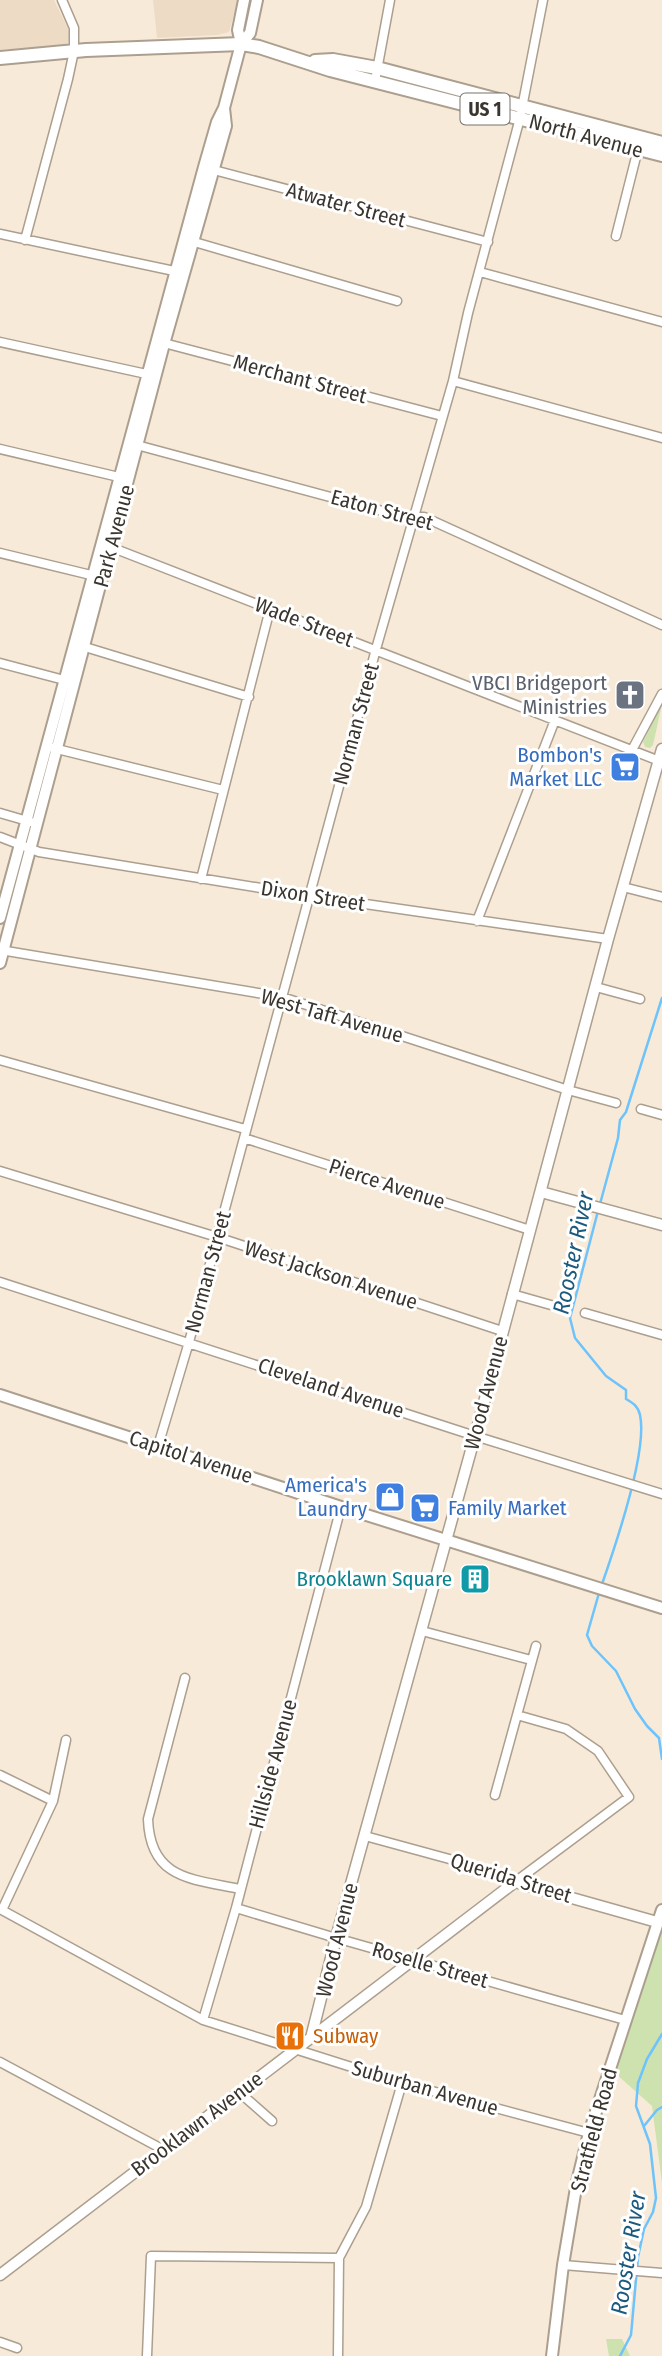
<svg xmlns="http://www.w3.org/2000/svg" width="662" height="2356" font-family="'Fira Sans Condensed',sans-serif">
<style>
.built{fill:#eedbc5}
.green{fill:#cde2af}
.lines{fill:none;stroke-linecap:round;stroke-linejoin:round}
.stream{stroke:#6dc3fb;stroke-width:2.5}
.minor-casing{stroke:#ac9f8f;stroke-width:11}
.tertiary-casing{stroke:#ac9f8f;stroke-width:13}
.secondary-casing{stroke:#ac9f8f;stroke-width:14}
.primary-casing{stroke:#ac9f8f;stroke-width:16}
.minor{stroke:#fff;stroke-width:8}
.tertiary{stroke:#fff;stroke-width:10}
.secondary{stroke:#fff;stroke-width:10}
.primary{stroke:#fff;stroke-width:12}
.labels{text-anchor:middle;dominant-baseline:central;stroke-width:6;stroke-linejoin:round;paint-order:stroke}
.shield{fill:#fff;stroke:#75726d;stroke-width:2}
.shield-label{font-size:19px;font-weight:bold;fill:#3a352e}
.street-label{font-size:21px;fill:#3a352e;stroke:#fff}
.worship-label{font-size:21px;fill:#5b616d;stroke:#fff;text-anchor:end}
.shop-label{font-size:21px;fill:#366cbe;stroke:#fff;text-anchor:end}
.culture-label{font-size:21px;fill:#0d838f;stroke:#fff;text-anchor:end}
.food-label{font-size:21px;fill:#c56008;stroke:#fff;text-anchor:start}
.water-label{font-size:23px;font-style:italic;fill:#1a5a7f;stroke:#fff}
</style>
<rect width="100%" height="100%" fill="#f8ead8"/>
<path class="built" d="M0,0H54L71,35L68,43L60,46L0,50Z
M153,0H238L229,32L217,35L157,38Z"/>
<path class="green" d="M662,704L653,745L650,748L645,747L643,742Z
M662,1928V2183L652,2106L615,2073Z
M606,2339H622L630,2356H609Z"/>
<g class="lines">
<path class="stream" d="M600,1204L618,1138L620,1120L626,1112L662,998
M598,1211L570,1318L575,1338L606,1376L626,1390V1399C633,1403 638,1406 640,1415C648,1451 614,1550 601,1587
M599,1593L587,1635L592,1646L616,1671L635,1709L647,1726L659,1738L662,1759
M644,2126L657,2110L662,2107
M620,2356L631,2335L638,2257L644,2229L653,2212L656,2198L650,2144L636,2106L638,2083L647,2059L662,2034"/>
<g class="minor-casing">
<path id="minor" d="M375,81L390,0
M210,169L488,242
M0,234L179,272
M616,236L638,149
M25,240L68,79L74,51V28L62,0
M191,241L397,301
M480,272L662,322
M0,342L151,375
M160,342L442,416
M453,381L662,438
M133,444L401,516L424,517L662,625
M0,449L123,478
M108,546L662,762
M0,553L95,576
M85,647L249,697
M0,663L68,681
M53,748L223,790
M632,750L662,694
M0,813L31,822
M0,837L39,852L310,896L608,939
M201,879L270,609
M623,887L662,897
M477,921L555,720
M0,950L282,997L568,1090L616,1103
M596,987L640,999
M0,1060L245,1129
M641,1109L662,1115
M244,1138L530,1230
M0,1171L217,1237L502,1331
M0,1282L475,1436L662,1494
M512,1294L558,1307
M585,1313L662,1335
M158,1446L189,1342L376,649L453,381L468,313L520,118L543,0
M422,1631L531,1660
M185,1678L148,1819C150,1879 191,1879 240,1889
M0,1775L53,1801
M495,1795L536,1646
M365,1836L453,1860L515,1882L629,1797L598,1751L566,1729L517,1715
M236,1908L336,1938L625,2020
M0,1909L203,2020L402,2083L589,2133
M2,1910L53,1801L66,1740
M203,2020L236,1908L341,1507
M0,2062L162,2149
M239,2092L272,2121
M563,2265L662,2273
M0,2342L17,2348
M147,2356L151,2256L339,2258
M338,2356L339,2258L366,2207L402,2083"/>
</g>
<g class="tertiary-casing">
<path id="tertiary" d="M541,1192L662,1225
M311,2038L336,1938L475,1436L608,939L662,749
M0,2275L515,1882L657,1922"/>
</g>
<g class="secondary-casing">
<path id="secondary" d="M241,44L238,30L244,0
M0,918L204,167L217,122L224,108L241,44L250,33L257,0
M0,963L164,344L226,126L224,108
M0,1395L341,1507L662,1608
M552,2356L563,2265L577,2182L589,2133L662,1910"/>
</g>
<g class="primary-casing">
<path id="primary" d="M0,58L86,50L241,44L259,47L330,70L662,155
M315,61L333,60L377,68L662,143"/>
</g>
<use href="#minor" class="minor"/>
<use href="#tertiary" class="tertiary"/>
<use href="#secondary" class="secondary"/>
<use href="#primary" class="primary"/>
</g>
<defs>
<g id="church-square" transform="scale(1.575)"><rect x="-9" y="-9" width="18" height="18" rx="4" fill="#6b7280" stroke="#fff"/><path d="M-1.2-6h2.4v3.5h3.3v2.4h-3.3V6h-2.4V-.1h-3.3v-2.4h3.3Z" fill="#fff"/></g>
<g id="supermarket-square" transform="scale(1.575)"><rect x="-9" y="-9" width="18" height="18" rx="4" fill="#3f7fe0" stroke="#fff"/><path d="M-6-5.5h2.5l.6 2H6L4.5 2H-2.5L-4.4-4H-6ZM-1.5 3.2a1.3 1.3 0 1 0 .1 0ZM3 3.2a1.3 1.3 0 1 0 .1 0Z" fill="#fff"/></g>
<g id="shop-square" transform="scale(1.575)"><rect x="-9" y="-9" width="18" height="18" rx="4" fill="#3f7fe0" stroke="#fff"/><path d="M-5-2.5h2.3a2.7 3.5 0 0 1 5.4 0H5L5.5 6h-11ZM-1.5-2.5h3a1.5 2.3 0 0 0-3 0Z" fill="#fff"/></g>
<g id="building-square" transform="scale(1.575)"><rect x="-9" y="-9" width="18" height="18" rx="4" fill="#0f9aa8" stroke="#fff"/><path d="M-4-6H4V6H1V3H-1V6H-4ZM-2.5-4.3h1.7v1.8h-1.7ZM.8-4.3h1.7v1.8H.8ZM-2.5-1h1.7V.8h-1.7ZM.8-1h1.7V.8H.8Z" fill="#fff"/></g>
<g id="restaurant-square" transform="scale(1.575)"><rect x="-9" y="-9" width="18" height="18" rx="4" fill="#e8710a" stroke="#fff"/><path d="M-5-6h1v4h1v-4h1v4h1v-4h1v5L-1.5 .5V6h-2V.5L-5-1ZM5-6V6H3V1.5H1.5Q1.5-4 5-6Z" fill="#fff"/></g>
</defs>
<g fill-rule="evenodd">
<use href="#church-square" x="630" y="695"/>
<use href="#supermarket-square" x="625" y="767"/>
<use href="#shop-square" x="390" y="1497"/>
<use href="#supermarket-square" x="425" y="1508"/>
<use href="#building-square" x="475" y="1579"/>
<use href="#restaurant-square" x="290" y="2036"/>
</g>
<g class="labels">
<rect class="shield" x="460.5" y="93.5" width="49" height="31" rx="5"/>
<g class="shield-label">
<text x="485" y="109">US 1</text>
</g>
<g class="street-label">
<text transform="translate(586 136) rotate(15)">North Avenue</text>
<text transform="translate(346 205) rotate(15)">Atwater Street</text>
<text transform="translate(300 379) rotate(15)">Merchant Street</text>
<text transform="translate(382 510) rotate(15)">Eaton Street</text>
<text transform="translate(114 536) rotate(-75)">Park Avenue</text>
<text transform="translate(304 622) rotate(21)">Wade Street</text>
<text transform="translate(356 724) rotate(-75)">Norman Street</text>
<text transform="translate(313 896) rotate(9)">Dixon Street</text>
<text transform="translate(332 1016) rotate(16)">West Taft Avenue</text>
<text transform="translate(387 1184) rotate(18)">Pierce Avenue</text>
<text transform="translate(208 1272) rotate(-75)">Norman Street</text>
<text transform="translate(331 1275) rotate(18)">West Jackson Avenue</text>
<text transform="translate(331 1388) rotate(18)">Cleveland Avenue</text>
<text transform="translate(486 1393) rotate(-75)">Wood Avenue</text>
<text transform="translate(191 1457) rotate(18)">Capitol Avenue</text>
<text transform="translate(273 1764) rotate(-75)">Hillside Avenue</text>
<text transform="translate(511 1878) rotate(17)">Querida Street</text>
<text transform="translate(337 1940) rotate(-76)">Wood Avenue</text>
<text transform="translate(430 1965) rotate(16)">Roselle Street</text>
<text transform="translate(425 2088) rotate(16)">Suburban Avenue</text>
<text transform="translate(197 2124) rotate(-37)">Brooklawn Avenue</text>
<text transform="translate(594 2130) rotate(-75)">Stratfield Road</text>
</g>
<g class="worship-label">
<text x="607" y="683">VBCI Bridgeport<tspan x="607" dy="24">Ministries</tspan></text>
</g>
<g class="shop-label">
<text x="602" y="755">Bombon's<tspan x="602" dy="24">Market LLC</tspan></text>
<text x="367" y="1485">America's<tspan x="367" dy="24">Laundry</tspan></text>
<text x="448" y="1508" text-anchor="start">Family Market</text>
</g>
<g class="culture-label">
<text x="452" y="1579">Brooklawn Square</text>
</g>
<g class="food-label">
<text x="313" y="2036">Subway</text>
</g>
<g class="water-label">
<text transform="translate(573 1253) rotate(-78)">Rooster River</text>
<text transform="translate(628 2253) rotate(-81)">Rooster River</text>
</g>
</g>
</svg>
